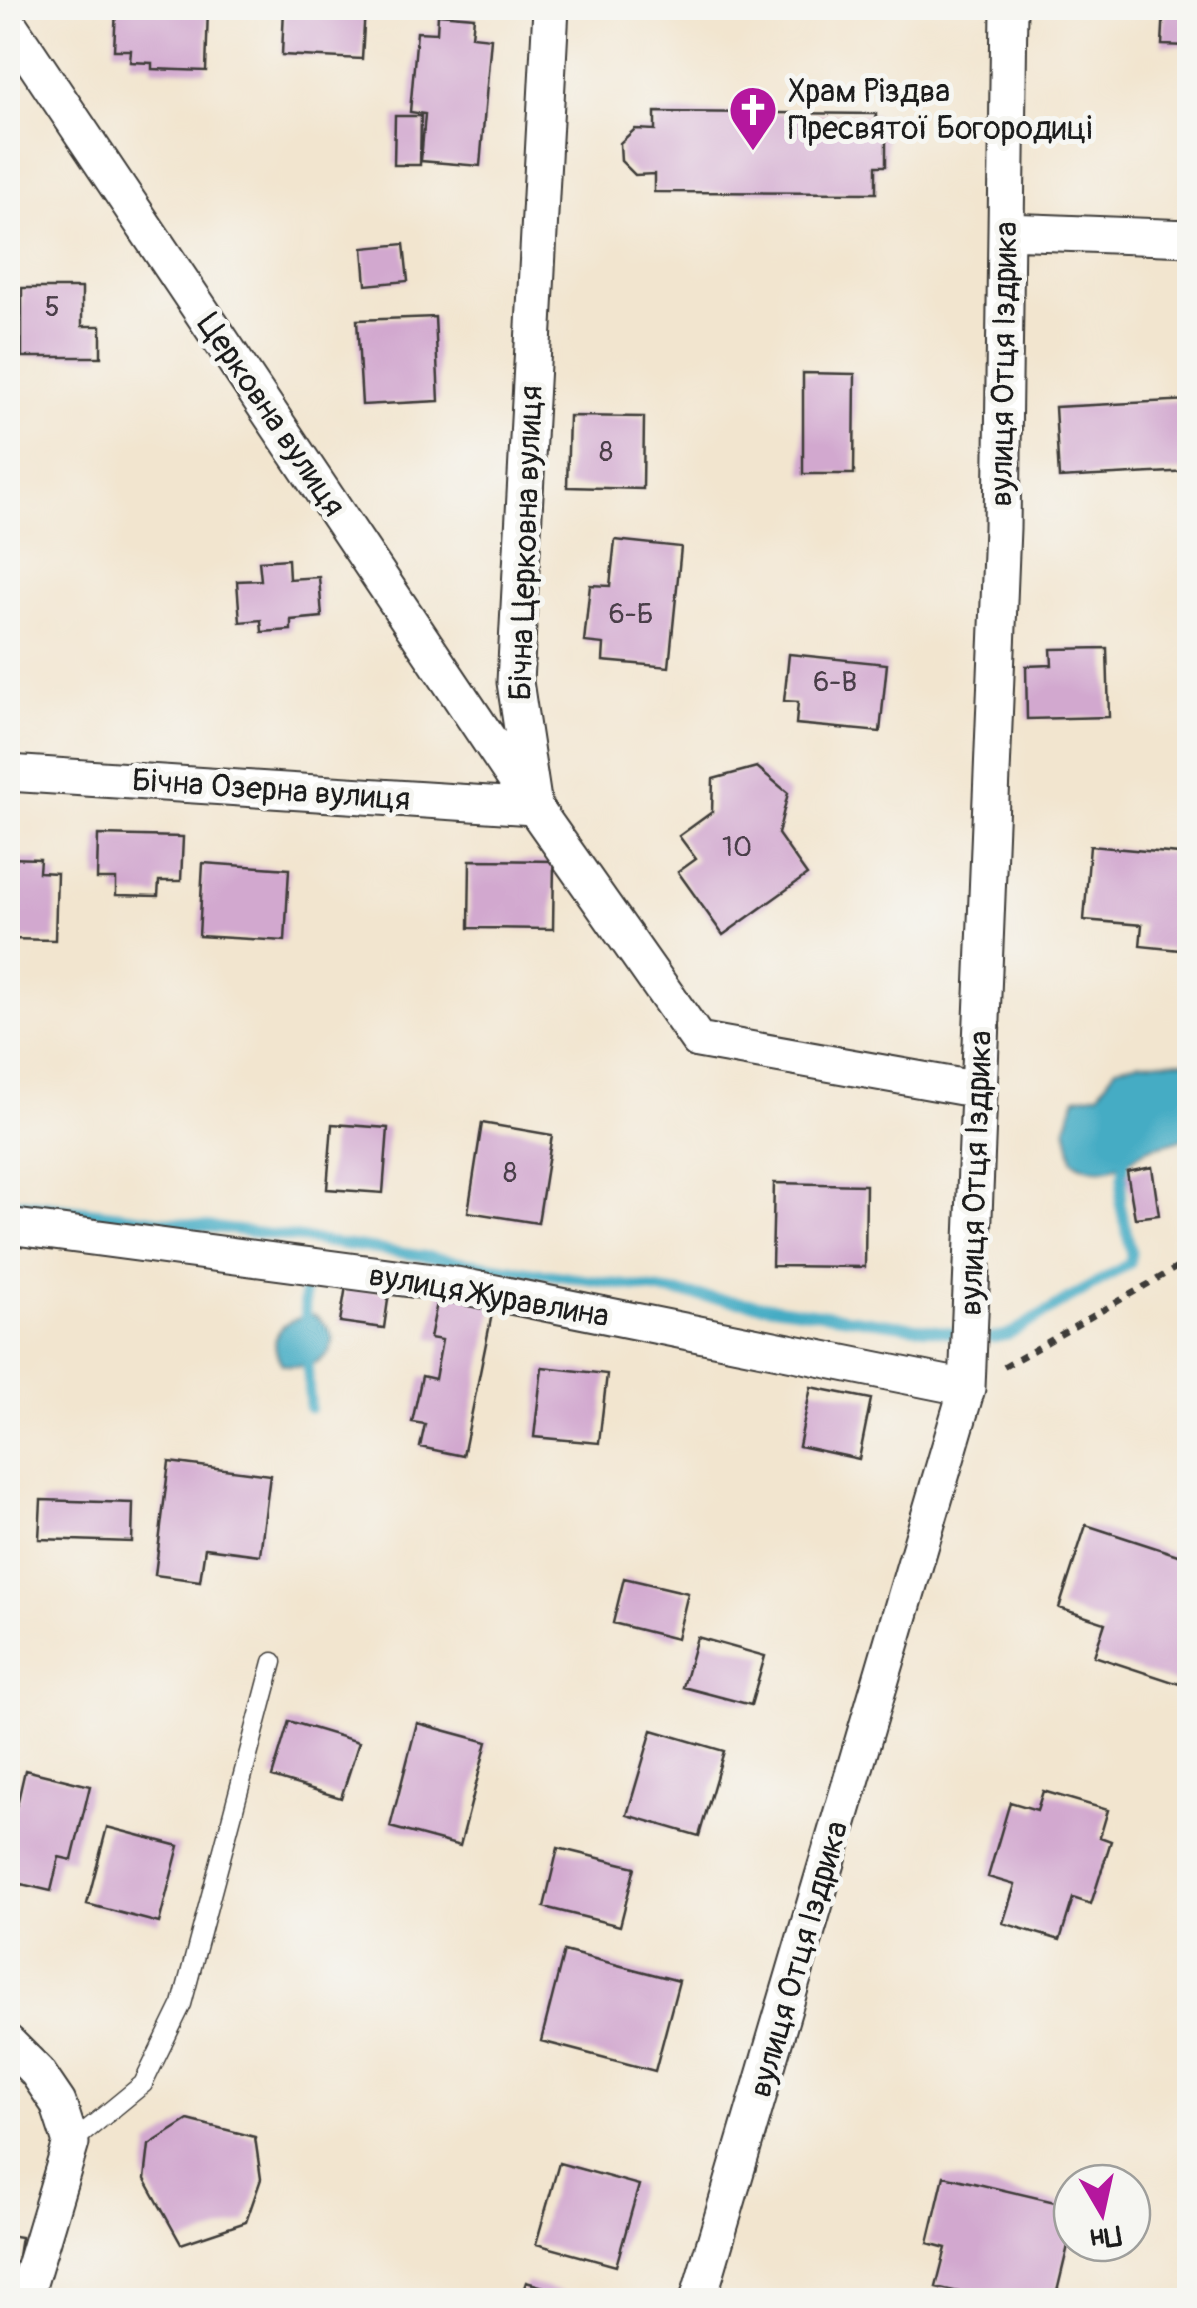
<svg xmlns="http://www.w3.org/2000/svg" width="1197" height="2308" font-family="Pangolin,sans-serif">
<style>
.water{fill:#44acc4;stroke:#306470;stroke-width:2.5}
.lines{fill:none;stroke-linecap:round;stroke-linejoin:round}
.stream{stroke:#44acc4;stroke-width:11}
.building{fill:#d2a8cf}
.lane-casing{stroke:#3c3a37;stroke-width:21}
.street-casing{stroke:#3c3a37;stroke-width:39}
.path{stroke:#3c3a37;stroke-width:6;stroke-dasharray:8 8;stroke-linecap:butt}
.lane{stroke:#fff;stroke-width:18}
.street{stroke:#fff;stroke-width:35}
.labels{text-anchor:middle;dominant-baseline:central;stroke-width:10;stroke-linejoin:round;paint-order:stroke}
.number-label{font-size:28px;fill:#4a3f49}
.poi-label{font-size:32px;fill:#1c1c1c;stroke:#f6f6f2;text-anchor:start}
.street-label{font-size:32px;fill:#1c1c1c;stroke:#f6f6f2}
</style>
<rect width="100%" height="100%" fill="#f6f6f2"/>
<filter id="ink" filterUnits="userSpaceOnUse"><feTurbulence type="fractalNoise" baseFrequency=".01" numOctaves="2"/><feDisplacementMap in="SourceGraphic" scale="20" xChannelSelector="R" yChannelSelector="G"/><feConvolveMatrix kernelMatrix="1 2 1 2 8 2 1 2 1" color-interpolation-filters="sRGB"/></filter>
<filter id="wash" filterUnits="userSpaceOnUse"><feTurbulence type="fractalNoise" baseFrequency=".0048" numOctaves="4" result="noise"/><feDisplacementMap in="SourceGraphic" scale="40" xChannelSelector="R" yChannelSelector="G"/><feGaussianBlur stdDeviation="2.25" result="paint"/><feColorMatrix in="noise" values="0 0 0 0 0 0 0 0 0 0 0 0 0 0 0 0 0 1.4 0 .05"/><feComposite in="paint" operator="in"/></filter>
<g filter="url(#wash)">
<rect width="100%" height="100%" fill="#f2e5cf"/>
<path class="water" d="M1189,1061V1135C1176,1143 1166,1143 1152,1147C1144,1149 1138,1155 1132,1159C1111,1171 1092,1174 1073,1160L1066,1126L1076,1097L1099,1093L1116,1067L1140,1062Z
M313,1315C353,1338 325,1375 282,1364C264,1334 285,1319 313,1315Z"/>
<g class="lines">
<path class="stream" d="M8,1201L298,1238L954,1333
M304,1291L306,1329
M992,1338L1008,1335L1130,1263L1131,1252L1120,1203L1126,1149
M307,1352L310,1408"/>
</g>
<g id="blocks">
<path class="building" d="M116,8H208L206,71L152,69V63L130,62L131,50H114Z
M284,8H365L362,59L282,55Z
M1164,8H1190V46L1162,45Z
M438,14L474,17L472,36L491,38L480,166L421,161L425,114L410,112L417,32L437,33Z
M655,112L876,114V137L886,136V166H876V193L654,192V174L635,175L621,161L620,143L635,129L655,130Z
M395,116H421L420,165H394Z
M8,192H17L14,254L8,253Z
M404,244L408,281L366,285L363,248Z
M22,288H82V326H101V357H22Z
M435,317L439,401L362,405L357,320Z
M803,373L855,374L854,474H803Z
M1190,400V471L1059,478L1055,407Z
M569,416L644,417L643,489L567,487Z
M615,540L681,547L669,667L603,661L604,644L584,642L590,585L610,586Z
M288,559L289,579L319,577L322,617L291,620V630L262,632L261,620L240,622L237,581L261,580L259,561Z
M1107,648L1109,717L1027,719L1026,666L1052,665L1051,649Z
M789,654L887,664L880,732L796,724L798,702L784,701Z
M757,767L788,793L778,834L807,875L723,935L678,872L696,859L679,836L712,812L713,779Z
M98,835L183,837L181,881H159L158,896L116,895V879H97Z
M1090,846L1190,855V951L1140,946L1142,925L1084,920Z
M8,858L40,859L39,872L57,873L55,940L8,939Z
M470,860L554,861L553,929L469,928Z
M203,863L289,869L285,941L199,936Z
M482,1123L552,1135L538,1223L468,1212Z
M332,1124L388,1128L383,1193L327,1189Z
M1152,1167L1159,1215L1135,1218L1127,1172Z
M774,1183L866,1185L865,1267L772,1266Z
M346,1286L389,1293L384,1328L340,1322Z
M440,1288L495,1299L463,1456L420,1447L425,1424L412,1422L422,1376L435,1379L442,1340L430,1338Z
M542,1367L607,1374L599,1443L534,1437Z
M811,1387L871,1399L859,1459L799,1446Z
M169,1462L270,1475L260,1555L205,1548L200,1581L155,1575Z
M41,1500L133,1503L132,1542L39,1539Z
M1086,1525L1190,1559V1650L1179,1684L1094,1656L1105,1623L1059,1608Z
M624,1578L688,1593L677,1639L613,1623Z
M697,1637L765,1656L751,1705L683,1687Z
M289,1721L359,1742L341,1798L272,1777Z
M417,1723L487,1742L460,1846L390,1827Z
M652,1730L724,1751L699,1836L627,1815Z
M25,1770L90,1786L72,1860L59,1857L51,1891L8,1881V1802L17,1805Z
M1043,1791L1108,1810L1100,1837L1111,1841L1091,1904L1073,1898L1060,1940L1003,1923L1015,1885L988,1877L1010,1802L1037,1810Z
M107,1827L179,1846L159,1923L87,1904Z
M558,1848L635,1867L620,1926L544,1907Z
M564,1951L679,1981L655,2071L541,2041Z
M188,2120L255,2137L261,2179L246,2222L181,2244L145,2179L149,2145Z
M559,2163L639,2185L616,2266L536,2244Z
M944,2176L1072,2206V2229L1055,2300H994L936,2287L946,2248L928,2243Z
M8,2235L21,2237L17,2263L8,2262Z
M526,2282L586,2299V2300H520Z"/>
</g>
</g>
<g filter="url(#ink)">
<use href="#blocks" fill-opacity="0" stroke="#3c3a37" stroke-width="2.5"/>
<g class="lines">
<g class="lane-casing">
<path id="lane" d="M71,2143L143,2084L182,2004L273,1662"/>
</g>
<g class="street-casing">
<path id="street" d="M551,8L515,682L534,807L698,1040L979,1090
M8,23L528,798
M1006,231L1190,238
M8,773L534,807
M8,1226L456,1285L967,1388
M8,2043L37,2072L58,2103L71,2143L24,2300
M698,2300L967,1388L1002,528L1009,8"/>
</g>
<path class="path" d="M1004,1367L1190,1260"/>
<use href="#lane" class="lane"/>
<use href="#street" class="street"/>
</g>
</g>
<defs>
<g id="church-pin" transform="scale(2.5)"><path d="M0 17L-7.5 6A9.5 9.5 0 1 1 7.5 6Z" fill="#b5179e" stroke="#f6f6f2"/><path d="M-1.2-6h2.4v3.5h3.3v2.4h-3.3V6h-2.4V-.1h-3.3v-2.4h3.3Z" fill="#fff"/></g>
</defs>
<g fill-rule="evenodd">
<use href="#church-pin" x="753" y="110"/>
</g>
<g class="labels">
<g class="number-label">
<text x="52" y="307">5</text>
<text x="606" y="452">8</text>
<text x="631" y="614">6-Б</text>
<text x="835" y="682">6-В</text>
<text x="737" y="847">10</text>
<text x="510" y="1173">8</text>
</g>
<g class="poi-label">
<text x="788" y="92">Храм Різдва<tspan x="788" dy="37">Пресвятої Богородиці</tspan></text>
</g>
<g class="street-label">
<text transform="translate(1004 364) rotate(-89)">вулиця Отця Іздрика</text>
<text transform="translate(271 415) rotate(56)">Церковна вулиця</text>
<text transform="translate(526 543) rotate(-88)">Бічна Церковна вулиця</text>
<text transform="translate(271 790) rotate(4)">Бічна Озерна вулиця</text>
<text transform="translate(976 1173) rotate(-88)">вулиця Отця Іздрика</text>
<text transform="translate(489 1296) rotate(10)">вулиця Журавлина</text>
<text transform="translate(799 1959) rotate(-74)">вулиця Отця Іздрика</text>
</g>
</g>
<rect width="1197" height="2308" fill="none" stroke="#f6f6f2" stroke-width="40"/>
<g transform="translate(1102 2213) rotate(171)"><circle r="48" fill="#f6f6f2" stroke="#9f9f9c" stroke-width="2.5"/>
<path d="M0-8L18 38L0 25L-18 38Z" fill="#b5179e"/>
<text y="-15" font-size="28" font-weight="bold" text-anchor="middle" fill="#1c1c1c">Пн</text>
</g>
</svg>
